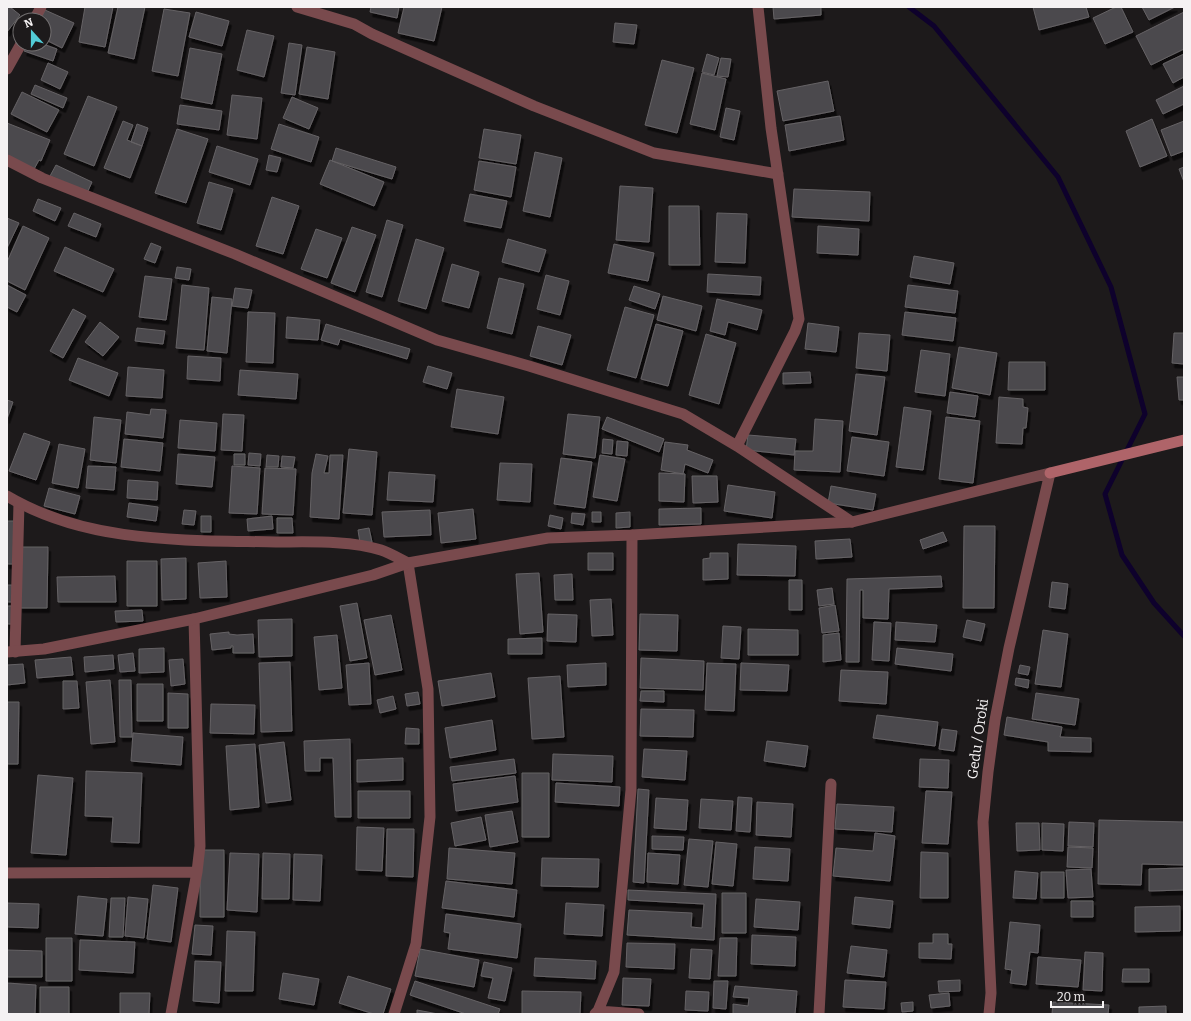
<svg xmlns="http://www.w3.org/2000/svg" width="1191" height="1021" font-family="Bitter,serif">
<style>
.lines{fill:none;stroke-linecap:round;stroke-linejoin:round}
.stream{stroke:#0e012c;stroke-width:5}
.building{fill:#4c4a4d;stroke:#656265;filter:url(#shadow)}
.minor{stroke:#794a4d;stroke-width:11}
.tertiary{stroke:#794a4d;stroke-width:11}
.secondary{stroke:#af6469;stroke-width:11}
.labels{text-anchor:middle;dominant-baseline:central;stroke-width:3.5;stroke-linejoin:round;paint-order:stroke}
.street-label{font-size:14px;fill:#f5f2f3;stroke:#1d1a1b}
</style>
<defs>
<filter id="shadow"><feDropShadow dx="2.5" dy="4.5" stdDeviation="0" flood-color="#0009"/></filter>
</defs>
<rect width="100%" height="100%" fill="#1d1a1b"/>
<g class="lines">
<path class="stream" d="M909,7L934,26L1058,177L1111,287L1145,414L1105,494L1122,555L1154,603L1184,636"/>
</g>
<path class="building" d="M7,7H10L20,15L7,32Z
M85,7H113L105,47L79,42Z
M118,7H145L134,59L108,53Z
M371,7H399L397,18L370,12Z
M404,7H442L434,41L398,33Z
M773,7H821V15L774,19Z
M1033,7H1086L1089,17L1039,30Z
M1116,7H1121L1133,32L1105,44L1093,18Z
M1142,7H1175L1149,20Z
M164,9L190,13L178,76L152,71Z
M45,10L74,23L62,48L44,39V20H40Z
M196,12L229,21L222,46L189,37Z
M1184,12V49L1151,65L1136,36Z
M615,23L637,25L634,44L613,42Z
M247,30L274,36L264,77L237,70Z
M289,43L302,45L295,95L281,93Z
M27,44H43L57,49L53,61L24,51Z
M307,47L335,52L328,99L299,94Z
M190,48L222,54L212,104L181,98Z
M707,54L719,58L714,75L702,72Z
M1184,54V77L1173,83L1163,64Z
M721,58L731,59L728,77L717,76Z
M662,60L694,68L677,133L645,125Z
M48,63L68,72L60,89L41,80Z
M702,73L726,79L715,130L690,124Z
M828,81L834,111L783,121L777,91Z
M35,85L67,98L63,108L31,94Z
M1184,86V104L1163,114L1156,100Z
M22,92L59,110L47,132L11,114Z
M232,95L262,98L257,139L227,135Z
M88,96L117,107L94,166L64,154Z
M292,97L318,108L309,129L283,118Z
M180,105L222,111L219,130L177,124Z
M726,108L740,111L734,140L720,137Z
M840,116L844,140L789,151L785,125Z
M1152,119L1167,156L1140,167L1126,131Z
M123,121L133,125L127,140L142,146L130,178L104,168Z
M1184,121V151L1171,156L1161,130Z
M7,123L50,140L41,161L39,160L33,171L7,156Z
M137,124L148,128L142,146L131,142Z
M279,124L319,137L311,162L271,149Z
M177,129L208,139L186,203L155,193Z
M484,129L521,135L516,164L479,158Z
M217,146L258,159L250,185L209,172Z
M336,148L396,167L392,179L332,161Z
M535,152L562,158L550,217L523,211Z
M269,155L281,158L277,172L266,170Z
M330,160L384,182L374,206L320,184Z
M479,161L516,167L511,197L474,190Z
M56,165L92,182L87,193L50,176Z
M1184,167V182L1179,169Z
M209,182L233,189L221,230L197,223Z
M620,186L653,188L649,242L616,240Z
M794,189L870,192L869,221L792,217Z
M470,194L507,201L501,228L464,221Z
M272,197L299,206L283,254L256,246Z
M38,199L61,208L55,221L33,211Z
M669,206H699L700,265H669Z
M74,213L101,224L96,237L68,226Z
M717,213L747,214L745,263L715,262Z
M7,218L19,223L7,248Z
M387,220L403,225L382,297L366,292Z
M23,226L49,238L25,290L7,281V262Z
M818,226L859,229L858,255L817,253Z
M352,227L376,235L355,292L331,283Z
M316,229L342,238L327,278L301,269Z
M416,239L444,248L426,309L398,301Z
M508,239L546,250L539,272L502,262Z
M151,243L161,247L155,263L144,259Z
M614,244L654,253L648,281L608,273Z
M65,247L114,269L103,292L54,271Z
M914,256L954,263L950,284L910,277Z
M452,264L479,272L469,308L442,301Z
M177,267L191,269L189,280L175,278Z
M708,274L761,277L760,295L707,292Z
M546,275L569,281L560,315L537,309Z
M145,276L172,279L166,320L139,317Z
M499,278L524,284L512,334L487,328Z
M7,285L26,295L17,312L7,307Z
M182,285L209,288L204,350L176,348Z
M908,285L958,291L955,313L905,307Z
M634,286L660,294L655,309L629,300Z
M235,288L252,290L248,308L232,306Z
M663,296L702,306L696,331L657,320Z
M212,297L232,299L227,353L207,351Z
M717,299L762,310L757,330L728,322L725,335L710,331Z
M625,307L654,315L636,378L607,370Z
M73,309L86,316L63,358L50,351Z
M248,312L275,313L273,363L246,362Z
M905,312L956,318L953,341L902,335Z
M287,317L320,320L318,340L286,338Z
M100,322L119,337L103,356L85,342Z
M808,323L839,327L836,352L805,349Z
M326,324L410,349L407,359L340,339L338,345L321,340Z
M656,324L683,331L668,386L641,379Z
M538,326L571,335L562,365L530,356Z
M137,328L165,331L163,344L135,341Z
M859,333L890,335L887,371L856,368Z
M1174,333H1184V364L1172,363Z
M706,334L736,343L719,404L689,395Z
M959,347L997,353L990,395L952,388Z
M921,350L950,354L945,396L915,392Z
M188,356L221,358L220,381L187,379Z
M78,358L118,373L109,396L69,380Z
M1009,362H1045V390H1008Z
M428,366L452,373L447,389L423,382Z
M128,367L164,370L162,398L126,396Z
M240,370L298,374L296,399L238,395Z
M810,372L811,383L783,384V373Z
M856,374L885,377L877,435L849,431Z
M1177,377H1184V400H1179Z
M457,389L504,397L498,434L451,427Z
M950,392L978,396L975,417L947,413Z
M999,397L1023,399V407L1028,408L1026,428H1023L1022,444L996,443Z
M7,400L13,402L7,419Z
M904,407L931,411L923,470L896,467Z
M151,409L166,410L163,438L125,434L127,412L150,415Z
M223,414L244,415L242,451L221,450Z
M568,414L600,417L595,458L563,454Z
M94,417L121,420L116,463L90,460Z
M607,417L664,439L659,452L602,429Z
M946,417L980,421L973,483L939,479Z
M815,419L843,421L840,472L794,470L795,451H813Z
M180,420L217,423L215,451L178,448Z
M24,433L50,442L36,480L9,471Z
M748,435L796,439L794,455L746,450Z
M852,437L889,442L884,476L847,471Z
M124,439L163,443L160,471L121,467Z
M603,439L613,440L612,454L602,453Z
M617,441L628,442L627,456L616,455Z
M665,442L688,445L687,450L713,460L708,473L685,464L683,474L661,470Z
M59,444L85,449L78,488L52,483Z
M349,449L377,452L372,515L343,513Z
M249,453L261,454L260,466L248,465Z
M178,454L215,457L212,487L176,484Z
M234,454H245V465H234Z
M316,454L328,456L324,473H329L330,455H343L339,519L310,517L312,473Z
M267,455L279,456L278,467H266Z
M600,455L625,459L617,501L593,497Z
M282,456L295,457L293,468L281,467Z
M561,458L592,462L585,508L554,504Z
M500,463L532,464L530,502L497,500Z
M88,466L116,467L114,490L86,488Z
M232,466L260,468L257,514L229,513Z
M265,468L296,469L293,515L262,514Z
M389,472L435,475L433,502L387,500Z
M659,473L685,474L684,502L659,501Z
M692,476H717L718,502L693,503Z
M128,480L158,482L157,500L127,498Z
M728,485L775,492L772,518L724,511Z
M831,486L876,494L873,510L828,503Z
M49,488L80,496L75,514L44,506Z
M129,503L158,507L156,521L127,517Z
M701,508V524L659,525V509Z
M473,509L476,539L441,543L438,513Z
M184,510L196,511L194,525L182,524Z
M430,510L431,535L384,537L382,512Z
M592,512H601V522H592Z
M630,512V527L616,528V513Z
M572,513L585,514L583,525L571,523Z
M550,515L563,518L561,529L548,526Z
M201,516H211V532H201Z
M272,516L273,529L248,531L247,519Z
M277,518H292L293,533H277Z
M7,521H14V564H7Z
M964,526H995L994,608H963Z
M369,528L372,542L360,543L358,530Z
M943,532L947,541L923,549L920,540Z
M850,539L852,557L816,559L815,541Z
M738,544L796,546L795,576L737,575Z
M21,547H48L47,608H20Z
M588,553H613V570H588Z
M710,553H728V579L703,580V559L710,558Z
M186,558V599L162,600L161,559Z
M127,561H157V606H127Z
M226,561L227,597L200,598L198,563Z
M539,573L543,632L520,634L516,574Z
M572,574L573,600H555L554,575Z
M115,576L116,602H58L57,577Z
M941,576L942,587L889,589L888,619L863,618V590H860L859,662H846L847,579Z
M789,580H802V610H789Z
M1052,582L1068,584L1065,609L1049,607Z
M7,585H12L13,602H7Z
M832,588L834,604L819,606L817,590Z
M611,599L613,635L592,636L590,600Z
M357,603L367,658L350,661L340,606Z
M835,605L839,631L822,633L819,608Z
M7,606H12V624H7Z
M142,610L143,621L116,622L115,611Z
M548,614L577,615L576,642L547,641Z
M640,614L678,615L677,651L639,650Z
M391,615L402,670L375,675L364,620Z
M292,619V656L259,657L258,620Z
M967,620L985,624L981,641L963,637Z
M874,622L891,623L889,661L872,660Z
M896,622L937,625L935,642L895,640Z
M723,626L741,627L739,659L721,658Z
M748,629L798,630V655H748Z
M1043,630L1068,634L1061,687L1035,684Z
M229,632V634L237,635L253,634L254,653H233V646H231V648L212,650L210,634Z
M839,633L841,660L823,662V635Z
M337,635L342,688L319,690L314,637Z
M542,638V654H508V639Z
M164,648V672L139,673V649Z
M897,648L953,654L951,671L895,664Z
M133,653L135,671L120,672L118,655Z
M113,655L114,669L85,672L84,657Z
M71,657L73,675L37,678L35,660Z
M641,658L704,661L703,690L640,688Z
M183,659L185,684L171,686L169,660Z
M290,662L292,731L261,732L259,663Z
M369,663L371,704L349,705L346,665Z
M606,663V685L568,687L567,665Z
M707,663L736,664L734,711L705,710Z
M741,663L789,665L787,691L740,690Z
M23,664L25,683L7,685V665Z
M1020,665L1030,667L1028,675L1018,673Z
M841,670L888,672L886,704L839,701Z
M491,673L495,697L442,706L438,681Z
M560,676L564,737L532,739L528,678Z
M1016,678L1029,680L1028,688L1015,685Z
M110,680L115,742L91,744L86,682Z
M119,680H131L132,737H120Z
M63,681H77L79,708L63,709Z
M137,684H163V721H137Z
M641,691H664V702L640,701Z
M418,692L420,704L407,706L405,694Z
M168,693L188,694V728H168Z
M1036,693L1079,699L1075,725L1032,719Z
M393,696L396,709L380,713L377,700Z
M7,702H19L18,764H7Z
M211,704L255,705L254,734L210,733Z
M641,709L694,710L693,737L640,736Z
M877,715L938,722L935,746L873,738Z
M1007,717L1062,727L1060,737L1091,738V752L1048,751V742L1004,735Z
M492,720L496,750L450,758L445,728Z
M406,728L419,729V744H405Z
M942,729L957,731L954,751L939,749Z
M133,733L183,737L181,765L131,761Z
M350,739L351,817H335L333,758H320V771H305L304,741Z
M767,741L808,746L805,767L764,761Z
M284,742L291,800L266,803L259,745Z
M255,744L259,807L230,810L226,746Z
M644,749L687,751L685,780L642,777Z
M553,754L613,756L612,782L552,780Z
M403,758V780L357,782V760Z
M514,759L516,773L452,781L450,767Z
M920,759L949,760L948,788L919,787Z
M86,771L142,773L139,843L111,842L113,817L85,816Z
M522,773H549V837H522Z
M38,775L73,778L66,855L31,853Z
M515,776L518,802L456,811L453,784Z
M556,783L620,787L619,806L555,802Z
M638,789L649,790L644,883L633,882Z
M358,791H410V818H358Z
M926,791L952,792L948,844L922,843Z
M738,797L752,798L750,832L736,831Z
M656,798L688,800L686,830L654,828Z
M701,799L733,801L731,830L699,828Z
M757,802L793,804L791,837L756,835Z
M837,804L894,807L892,832L835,829Z
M512,811L518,842L490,847L485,815Z
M481,817L486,840L455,846L451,823Z
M1099,820L1184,822V865L1142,864L1141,885L1098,884Z
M1069,822L1094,823L1093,847L1068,846Z
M1016,823H1039L1040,850L1017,851Z
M1042,823L1064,824L1063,851L1042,850Z
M357,827L384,828L382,871L356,870Z
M387,829H414L413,877L386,876Z
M875,833L895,836L890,881L833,876L836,848L873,851Z
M652,836L684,837L683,850L652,849Z
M689,839L713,841L708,887L684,885Z
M716,842L737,844L733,886L712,884Z
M755,847L790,849L788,881L753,879Z
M1068,847L1093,848L1092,868L1067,867Z
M449,848L515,853L512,884L447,879Z
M200,850H224V917H200Z
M921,852L948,853V898H920Z
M230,853L259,854L257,912L227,910Z
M263,853L290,854L289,899H262Z
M648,853L680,855L678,884L647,882Z
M294,854L322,855L320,901L293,900Z
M542,858L599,859L598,887L541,886Z
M1184,868V890L1149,891V869Z
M1091,869L1093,897L1068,898L1066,870Z
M1015,871L1038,873L1036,899L1013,898Z
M1041,872H1064V898H1041Z
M446,881L517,890L514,917L442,908Z
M153,885L178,888L171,942L147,939Z
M628,890L716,894L714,940L627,935L629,910L692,913L691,927L702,928L704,904L628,900Z
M722,893H746V933H722Z
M78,896L107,899L103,936L75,934Z
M128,897L148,899L144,938L125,936Z
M855,897L893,901L890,928L852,924Z
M111,898H125L123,937H109Z
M756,899L800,902L798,930L754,927Z
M1071,901H1093V917H1071Z
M7,903L39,904L38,928L7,927Z
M566,903L604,905L602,936L564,934Z
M1180,906V931L1135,932V907Z
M446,914L521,924L517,958L448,949L450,933L444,932Z
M1010,922L1040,925L1038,953L1030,952L1026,985L1010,983L1012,970L1005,969Z
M195,925L213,926L211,955L192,954Z
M227,931L255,932L253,991H225Z
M933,934H948V944H952L951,959L919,958V943H933Z
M752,935L796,937L795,966L751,964Z
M46,938H72V981H46Z
M720,938H737L736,976H718Z
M80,940L135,942L133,973L79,970Z
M627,943L675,944L674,969L626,967Z
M851,946L887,950L884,977L847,973Z
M420,949L479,960L474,987L415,976Z
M691,949L712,950L710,979L689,978Z
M7,950L42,951V977H7Z
M1085,952L1103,953L1102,991L1083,990Z
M1038,957L1081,960L1078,987L1036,984Z
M535,958L596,961L595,979L534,976Z
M195,961L221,962L219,1003L193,1001Z
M484,962L512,968L505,1001L488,998L493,978L481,976Z
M1123,969H1149V982H1122Z
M283,973L319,979L314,1005L279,999Z
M348,976L391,989L383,1014H374L339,1003Z
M623,978L651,979L649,1006L622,1005Z
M845,980L886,982L884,1009L843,1007Z
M960,980V991L939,992L938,981Z
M415,981L500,1009L498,1014H466L410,995Z
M714,981H728L726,1009L713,1008Z
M7,983L36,985L35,1014H7Z
M735,986L797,991L795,1014H733V1004L748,1006L749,998L733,997Z
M40,987H69V1014H40Z
M522,991L581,992L580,1014H522Z
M686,991L709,992L708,1011L685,1010Z
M120,993H150L149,1014H120Z
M949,993L950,1006L931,1008L929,995Z
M913,1002V1011L902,1012L901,1003Z
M1053,1002L1109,1005L1108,1014H1052Z
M1166,1006V1014H1139V1007Z
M417,1010L438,1014H417Z"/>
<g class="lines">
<path class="minor" d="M297,7L354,24L372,34L534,106L654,153L778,174
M34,20L41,7
M7,69L21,44
M7,160L42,178L235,254L437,340L529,366L683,414L737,446L852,522
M737,446L795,331L799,319L771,128L758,7
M15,652L19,503
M7,873L197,872
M598,1011L639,1014
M171,1014L197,872L200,846L194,619
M394,1014L416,944L430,817L428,689L408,563
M595,1014L598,1011L614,972L631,790L632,535
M819,1014L831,784"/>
<path class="tertiary" d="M7,496C88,544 185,540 276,542C308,542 350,540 381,550C390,553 400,559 408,563
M7,652L44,649L194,619L373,575L408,563L548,538L632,535L852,522L1050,473L1009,648L995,720L988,772L983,822L991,993L989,1014"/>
<path class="secondary" d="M1050,473L1184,440"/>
</g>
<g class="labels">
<g class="street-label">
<text transform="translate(978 739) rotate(-82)">Gedu / Oroki</text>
</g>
</g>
<rect width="1191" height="1021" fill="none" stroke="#f5f2f3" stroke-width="16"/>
<g transform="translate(32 32) rotate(339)"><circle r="19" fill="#1d1a1b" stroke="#737071"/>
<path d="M0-3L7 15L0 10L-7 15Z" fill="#52ccd6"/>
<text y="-6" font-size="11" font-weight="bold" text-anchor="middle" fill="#f5f2f3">N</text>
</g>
<path d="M1051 1001v6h52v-6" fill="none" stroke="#f5f2f3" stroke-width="2"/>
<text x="1057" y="1001" font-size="12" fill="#f5f2f3" stroke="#1d1a1b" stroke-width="3" paint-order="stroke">20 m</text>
</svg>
